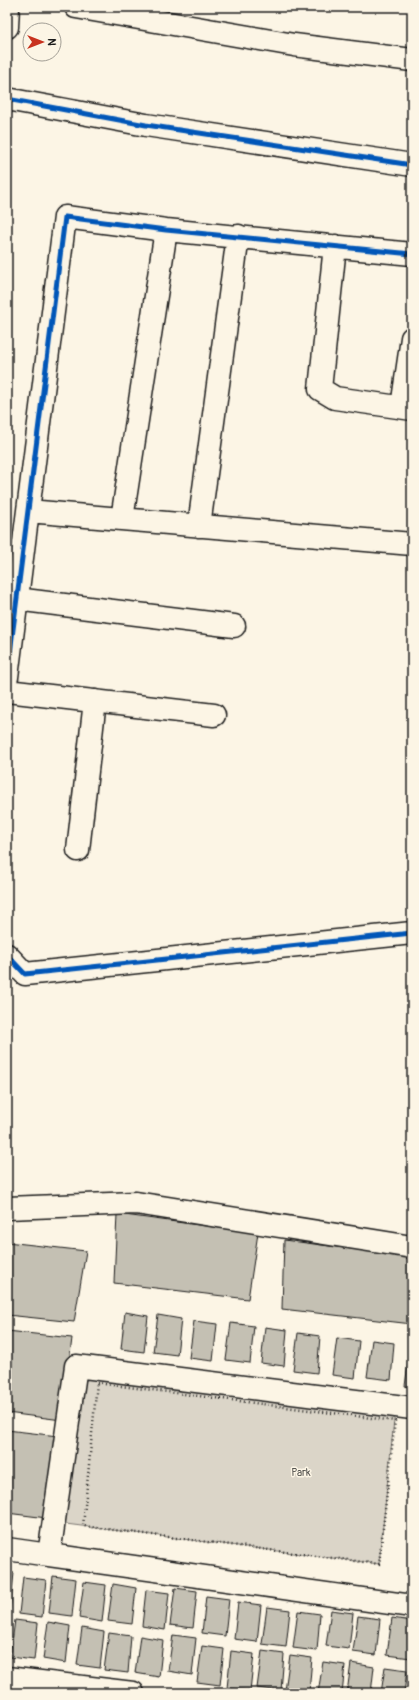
<svg xmlns="http://www.w3.org/2000/svg" width="419" height="1700" font-family="Pangolin,sans-serif">
<style>
.green{fill:#dbd5c8;stroke:#7c7872}
.building{fill:#c4c0b3;stroke:#1c1c1c}
.lines{fill:none;stroke-linecap:round;stroke-linejoin:round}
.minor-casing{stroke:#1c1c1c;stroke-width:25}
.path{stroke:#1c1c1c;stroke-width:2.5;stroke-dasharray:1 3;stroke-linecap:butt}
.minor{stroke:#fcf5e5;stroke-width:22}
.cycleway-casing{stroke:#fcf5e5;stroke-width:8}
.cycleway{stroke:#0057b8;stroke-width:5}
.labels{text-anchor:middle;dominant-baseline:central;stroke-width:3;stroke-linejoin:round;paint-order:stroke}
.park-label{font-size:11px;fill:#555450;stroke:#fcf5e5}
</style>
<rect width="100%" height="100%" fill="#fcf5e5"/>
<filter id="ink" filterUnits="userSpaceOnUse"><feTurbulence type="fractalNoise" baseFrequency=".025" numOctaves="2"/><feDisplacementMap in="SourceGraphic" scale="8" xChannelSelector="R" yChannelSelector="G"/><feConvolveMatrix kernelMatrix="1 2 1 2 8 2 1 2 1" color-interpolation-filters="sRGB"/></filter>
<g filter="url(#ink)">
<path class="green" d="M76,1366L396,1401L379,1564L50,1522Z"/>
<path class="building" d="M117,1214L258,1233L248,1299L114,1283Z
M284,1240L412,1257V1324L282,1309Z
M7,1242L86,1251L74,1322L7,1315Z
M125,1312L148,1316L144,1352L121,1349Z
M158,1315L181,1319L177,1355L153,1352Z
M194,1321L217,1324L213,1361L189,1358Z
M231,1323L254,1326L250,1363L226,1360Z
M265,1327L287,1330L284,1366L261,1363Z
M7,1331L72,1338L62,1420L7,1413Z
M298,1333L320,1336L317,1373L293,1370Z
M337,1338L359,1341L355,1378L332,1375Z
M372,1340L394,1343L391,1380L367,1377Z
M410,1349L412,1350V1387L405,1386Z
M7,1430L58,1436L47,1518L7,1513Z
M7,1572L14,1573L10,1610L7,1609Z
M53,1576L76,1579L72,1616L49,1613Z
M23,1577L46,1580L42,1617L19,1614Z
M84,1582L106,1585L102,1622L79,1618Z
M113,1584L136,1588L132,1624L108,1621Z
M175,1588L197,1591L193,1628L170,1625Z
M146,1590L169,1593L165,1630L142,1626Z
M206,1596L229,1599L225,1636L202,1633Z
M238,1602L261,1605L257,1642L234,1639Z
M267,1607L290,1610L286,1647L262,1644Z
M331,1610L353,1613L349,1649L326,1646Z
M298,1611L320,1614L317,1651L293,1648Z
M358,1616L380,1619L376,1655L353,1652Z
M392,1618L412,1621L411,1658L387,1655Z
M15,1620L38,1623L34,1660L10,1657Z
M48,1622L70,1626L66,1663L43,1659Z
M82,1628L104,1632L100,1668L77,1665Z
M109,1633L131,1636L128,1673L104,1670Z
M173,1635L196,1638L192,1675L168,1671Z
M140,1636L163,1640L159,1677L135,1673Z
M202,1646L224,1649L220,1685L197,1682Z
M231,1651L254,1654L250,1691L227,1688Z
M262,1651L284,1654L281,1691L257,1688Z
M290,1655L312,1658L309,1693L285,1691Z
M323,1662L345,1665L342,1693H318Z
M351,1663L374,1667L371,1693H347Z
M385,1667L407,1670L404,1693H381Z"/>
<g class="lines">
<g class="minor-casing">
<path id="minor" d="M76,7L294,45L412,60
M7,27L8,7
M7,99L146,125L412,165
M335,246L320,389L335,398L412,409
M402,407L412,338
M28,511L412,544
M122,519L166,230
M199,526L238,236
M16,599L234,626
M7,677L65,217L166,230L412,254
M7,691L214,715
M78,850L95,701
M7,955L25,974L412,933
M7,1208L136,1203L412,1247
M412,1408L76,1366L49,1555L412,1606
M7,1549L49,1555
M7,1678L133,1693"/>
</g>
<path class="path" d="M97,1383L395,1421L379,1564L83,1526Z"/>
<use href="#minor" class="minor"/>
<g class="cycleway-casing">
<path id="cycleway" d="M7,99L146,125L412,165
M7,677L65,217L166,230L412,254
M7,955L25,974L412,933"/>
</g>
<use href="#cycleway" class="cycleway"/>
</g>
</g>
<g class="labels">
<g class="park-label">
<text x="301" y="1472">Park</text>
</g>
</g>
<rect width="419" height="1700" fill="none" stroke="#fcf5e5" stroke-width="24"/>
<rect x="12" y="12" width="395" height="1676" fill="none" stroke="#1c1c1c" stroke-width="1.5" filter="url(#ink)"/>
<g transform="translate(42 42) rotate(90)"><circle r="19" fill="#fcf5e5" stroke="#a29e95"/>
<path d="M0-3L7 15L0 10L-7 15Z" fill="#c8321e"/>
<text y="-6" font-size="11" font-weight="bold" text-anchor="middle" fill="#1c1c1c">N</text>
</g>
</svg>
